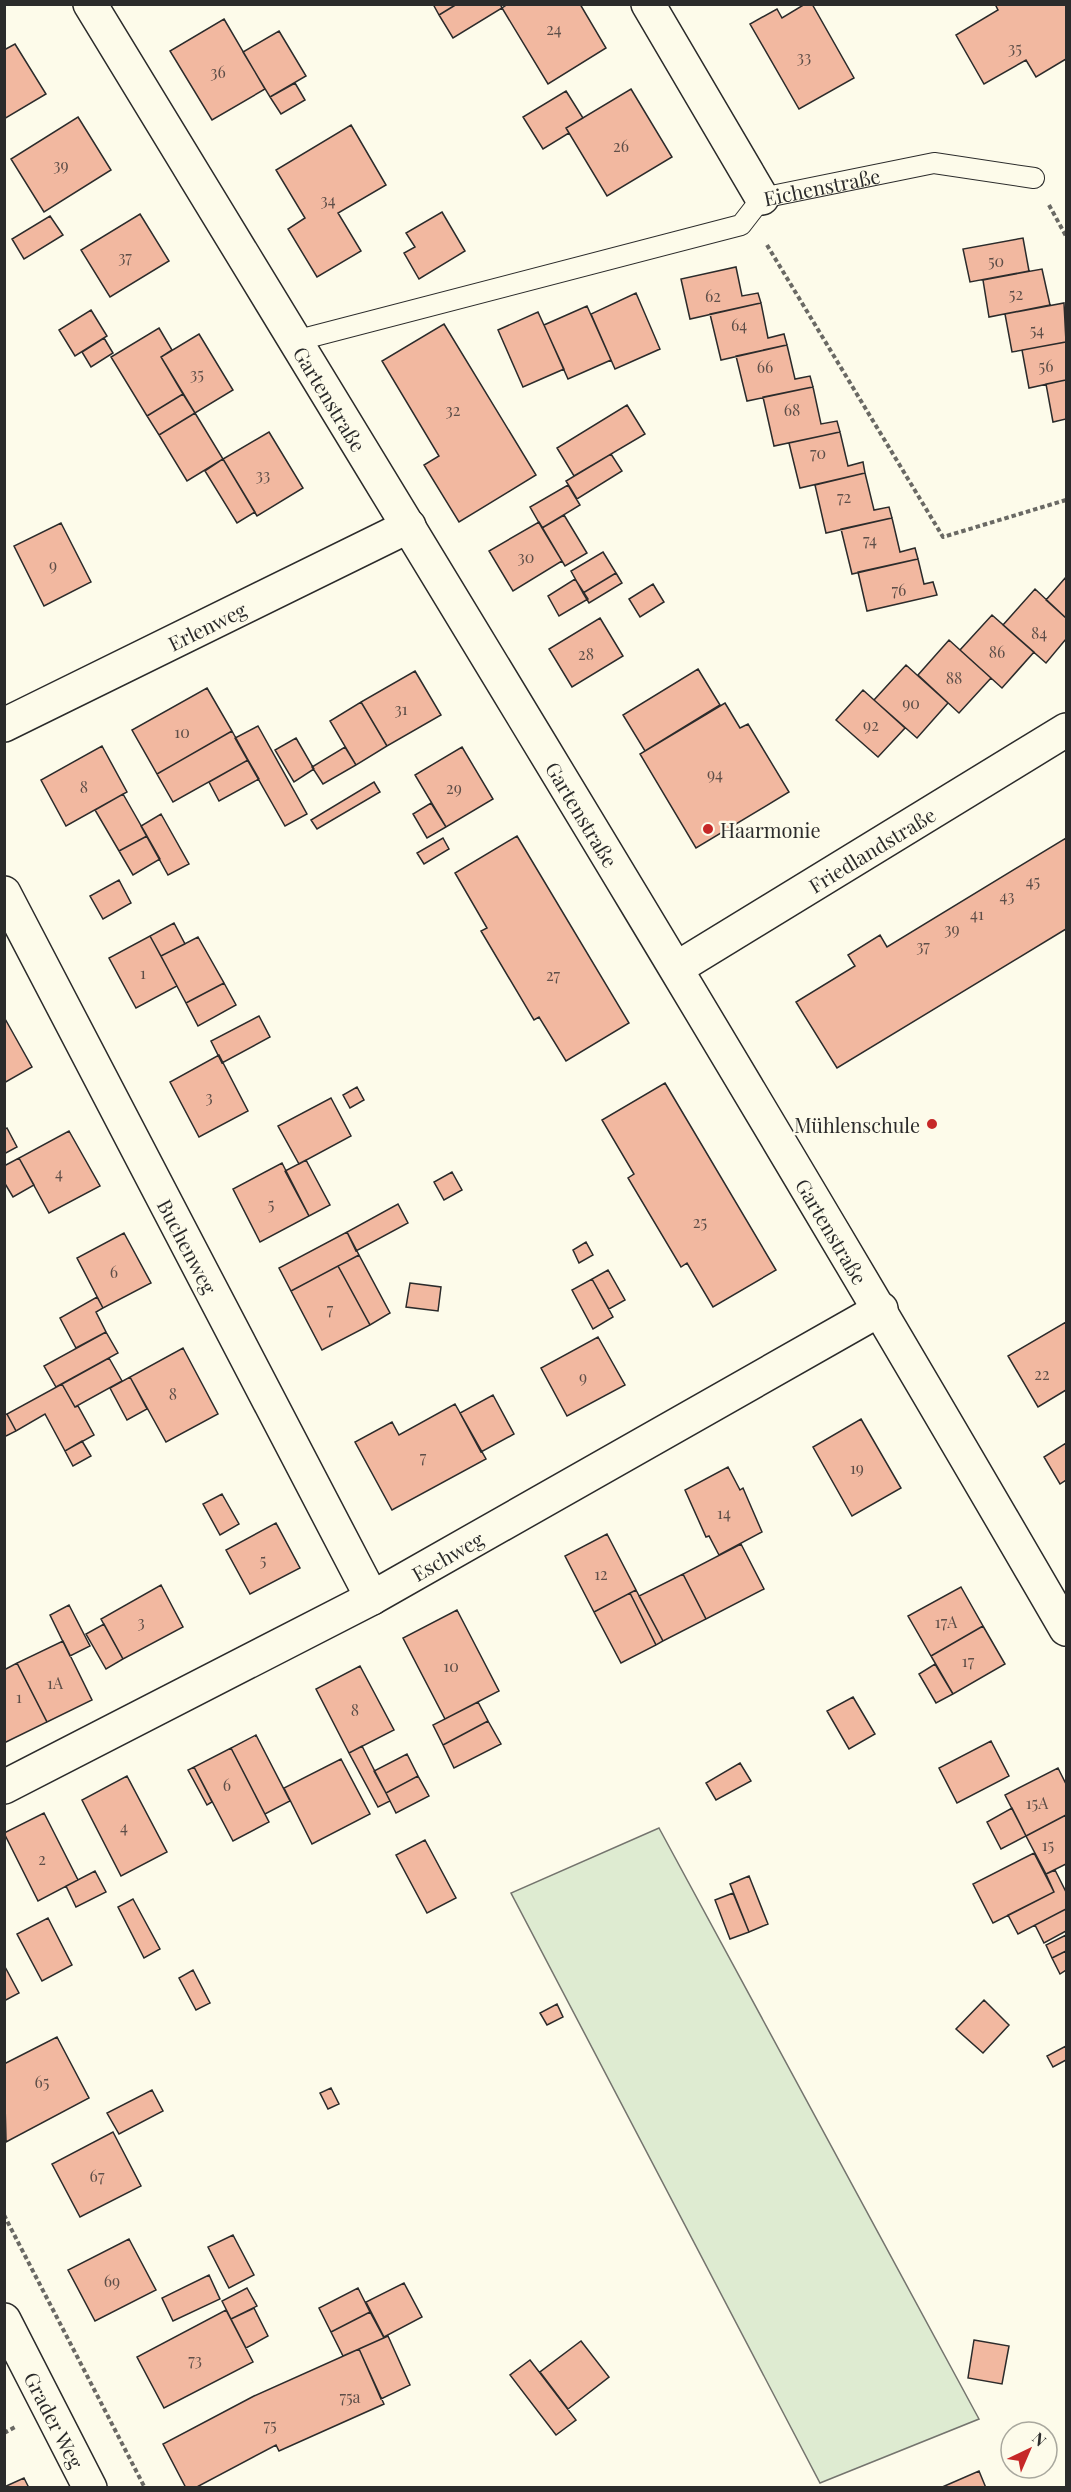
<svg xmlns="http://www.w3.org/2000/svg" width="1071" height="2492" font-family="'Playfair Display',serif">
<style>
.green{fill:#deebd1;stroke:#74746e;stroke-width:1.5}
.building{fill:#f2b8a0;stroke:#2b2b2b;stroke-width:1.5}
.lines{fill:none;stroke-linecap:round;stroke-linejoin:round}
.service-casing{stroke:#2b2b2b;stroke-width:22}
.minor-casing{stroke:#2b2b2b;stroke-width:36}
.tertiary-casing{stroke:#2b2b2b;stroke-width:36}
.path{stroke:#6a6964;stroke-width:4;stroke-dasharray:4.5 3;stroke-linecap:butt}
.service{stroke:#fdfbea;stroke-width:20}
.minor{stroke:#fdfbea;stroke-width:33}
.tertiary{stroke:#fdfbea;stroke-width:33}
.poi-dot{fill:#c62828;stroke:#fdfbea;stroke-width:2}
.labels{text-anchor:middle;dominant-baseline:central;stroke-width:4.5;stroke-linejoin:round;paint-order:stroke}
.number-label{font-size:16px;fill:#5d4e48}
.street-label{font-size:20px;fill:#2b2b2b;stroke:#fdfbea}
.poi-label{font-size:20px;fill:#2b2b2b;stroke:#fdfbea;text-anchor:start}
</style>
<rect width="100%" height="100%" fill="#fdfbea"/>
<path class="green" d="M659,1828L979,2419L820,2483L511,1893Z"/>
<path class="building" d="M433,4H457L439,15Z
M457,4H500L502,8L453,38L439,15Z
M508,4H580L606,48L548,84L502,8Z
M805,4H812L854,78L799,109L750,24L777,9L782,18Z
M995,4H1066V59L1036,77L1026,60L984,84L956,35L998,10Z
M224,19L265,89L212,120L170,51Z
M279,31L306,76L270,97L243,52Z
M15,44L46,94L4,119V50Z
M295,83L305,100L281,114L270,97Z
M631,89L672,157L607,196L566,128Z
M566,91L583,118L566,128L569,133L543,149L523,117Z
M78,117L111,170L44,212L11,159Z
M351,125L386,185L338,213L361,251L317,277L288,229L305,218L276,170Z
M442,212L465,251L419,279L404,253L415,247L406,233Z
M140,214L169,261L110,297L81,250Z
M50,216L63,235L24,259L12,239Z
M1023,238L1029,271L970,282L963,249Z
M736,267L742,296L758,293L761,303L690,319L681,279Z
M1042,269L1050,305L989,317L983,280Z
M636,293L660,349L615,369L591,314Z
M761,303L768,338L784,334L787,345L721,360L710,314Z
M1064,303L1066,342L1012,352L1005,314Z
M587,306L611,360L568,379L544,325Z
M91,310L107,336L75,356L59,330Z
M538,312L564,369L523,387L498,330Z
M444,324L536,475L459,522L424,465L439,456L382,361Z
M159,328L172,350L161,357L183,394L147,416L111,357Z
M199,334L233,390L195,413L161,357Z
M104,338L113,353L91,367L82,352Z
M1066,342V380L1029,388L1022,350Z
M787,345L795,379L810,376L813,387L747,401L736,356Z
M1066,380V419L1053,422L1046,384Z
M813,387L821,424L837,421L840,432L774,446L763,397Z
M183,394L195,413L159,435L147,416Z
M627,405L645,434L574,476L557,448Z
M195,413L223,459L187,481L159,435Z
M269,432L303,488L257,516L223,459Z
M840,432L848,466L863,462L865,473L800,488L789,443Z
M611,454L622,471L577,499L566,481Z
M223,459L255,512L237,523L205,471Z
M865,473L874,510L889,507L892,518L826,533L815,485Z
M568,485L580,505L542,528L530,507Z
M564,515L587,553L565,566L542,528Z
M892,518L900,552L915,548L918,559L852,574L841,529Z
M539,522L562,561L513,591L489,551Z
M61,523L91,582L44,606L14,546Z
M603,552L616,573L583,593L571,571Z
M918,559L924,584L933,582L937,595L867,611L858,572Z
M616,573L622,583L589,603L583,593Z
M1066,577V618L1046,600Z
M575,579L588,599L559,616L548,596Z
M653,584L664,602L640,617L629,599Z
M1035,589L1066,618V639L1046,663L1003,625Z
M992,615L1034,652L1002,688L960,650Z
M600,618L623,656L572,687L549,649Z
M949,640L991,678L959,713L918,675Z
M906,665L948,703L917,738L874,700Z
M698,669L720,705L645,751L623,715Z
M415,671L441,715L387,746L361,702Z
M207,688L232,731L157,774L132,730Z
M863,690L905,728L878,757L836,720Z
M361,702L387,746L356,765L330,721Z
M725,703L740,728L748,724L789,792L696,848L640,754Z
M258,726L307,814L285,826L235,738Z
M232,731L248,760L173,802L157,774Z
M296,738L314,769L294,782L275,750Z
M102,746L127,792L66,826L41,780Z
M345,747L356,765L323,784L312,767Z
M462,747L493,799L446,827L415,775Z
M248,760L259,779L219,801L209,782Z
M374,782L380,792L317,829L311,820Z
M123,794L147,836L119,851L95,810Z
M431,803L446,827L427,838L413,814Z
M161,814L189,864L168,875L141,826Z
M147,836L160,859L133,875L119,851Z
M517,836L629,1023L566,1061L539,1017L534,1020L481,931L487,928L455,873Z
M443,838L449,849L424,864L417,853Z
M1066,838V929L837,1068L796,1002L855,966L848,955L880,935L887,947Z
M119,880L131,903L103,919L90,896Z
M174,923L185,944L161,956L150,936Z
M150,936L177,986L136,1008L109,958Z
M198,937L224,983L186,1003L161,956Z
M224,983L236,1005L198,1026L186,1003Z
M259,1016L270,1037L222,1063L211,1041Z
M4,1017L32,1067L4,1083Z
M219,1055L248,1111L199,1137L170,1082Z
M665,1083L776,1270L713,1307L687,1263L681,1267L628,1178L634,1174L602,1120Z
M357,1087L364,1100L350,1108L343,1095Z
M331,1098L351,1136L299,1164L278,1126Z
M7,1128L17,1147L4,1154V1130Z
M69,1131L100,1186L49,1213L19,1158Z
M19,1158L34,1185L13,1197L4,1182V1166Z
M306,1160L330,1205L309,1216L285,1171Z
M282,1163L309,1216L260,1242L233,1189Z
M452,1172L462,1190L444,1200L434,1182Z
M398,1204L408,1223L356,1251L347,1232Z
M347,1232L359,1255L291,1291L279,1268Z
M124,1233L151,1283L103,1308L77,1258Z
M586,1242L593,1255L579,1263L573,1250Z
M359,1255L390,1313L370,1325L338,1266Z
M338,1266L370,1325L322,1350L291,1291Z
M608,1270L625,1300L609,1309L592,1279Z
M592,1279L613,1317L593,1329L572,1290Z
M410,1283L441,1287L438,1311L406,1307Z
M97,1297L103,1308L96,1312L106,1332L76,1348L60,1318Z
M1066,1322V1390L1038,1407L1008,1356Z
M106,1332L118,1353L56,1387L44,1366Z
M598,1337L625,1385L567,1416L541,1368Z
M183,1348L218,1414L166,1442L130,1377Z
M109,1358L122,1381L75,1407L62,1384Z
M130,1377L147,1409L127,1420L110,1388Z
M62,1384L75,1407L78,1406L94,1435L65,1451L45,1414L16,1431L7,1414Z
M493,1395L514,1434L481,1452L460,1413Z
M455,1404L486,1459L392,1510L355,1442L392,1422L399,1435Z
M7,1414L16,1431L4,1437V1415Z
M861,1419L901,1488L852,1516L813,1447Z
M82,1441L91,1456L73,1466L65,1451Z
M1066,1443V1480L1060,1484L1044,1457Z
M728,1467L740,1490L743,1488L762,1532L719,1555L709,1536L706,1537L685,1490Z
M222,1494L239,1524L220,1535L203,1504Z
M276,1523L300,1568L250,1594L226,1550Z
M607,1534L636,1590L594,1612L565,1556Z
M741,1544L764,1589L706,1619L683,1574Z
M683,1574L706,1619L663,1641L639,1596Z
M161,1585L183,1627L123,1659L101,1619Z
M961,1587L983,1626L931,1656L908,1616Z
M636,1590L663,1641L656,1645L630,1593Z
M630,1593L656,1645L621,1663L594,1612Z
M69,1605L90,1646L70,1656L50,1615Z
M457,1610L499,1691L445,1719L403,1638Z
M104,1624L123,1659L106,1669L86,1634Z
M983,1626L1005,1664L953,1694L931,1656Z
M63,1641L92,1700L47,1722L17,1663Z
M17,1663L47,1722L4,1743V1670Z
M935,1664L953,1694L936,1703L919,1674Z
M360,1666L394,1730L349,1753L316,1689Z
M853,1697L875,1734L849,1749L827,1711Z
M478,1702L488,1721L443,1745L433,1725Z
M488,1721L501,1744L454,1768L443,1745Z
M256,1735L290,1801L265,1814L231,1748Z
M991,1741L1009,1776L957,1803L939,1768Z
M362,1746L390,1801L378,1807L349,1753Z
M231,1748L269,1822L233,1841L194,1767Z
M407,1754L418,1776L386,1793L374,1771Z
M341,1759L370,1814L312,1844L284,1788Z
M740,1763L751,1781L716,1800L706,1783Z
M194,1767L212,1802L207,1805L188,1770Z
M1058,1768L1066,1784V1815L1026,1836L1005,1795Z
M127,1776L167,1852L121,1876L82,1800Z
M418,1776L429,1796L396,1813L386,1793Z
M1012,1808L1026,1836L1001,1849L987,1822Z
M44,1813L78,1880L38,1901L4,1833Z
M1066,1815V1864L1046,1874L1026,1836Z
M425,1840L456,1898L427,1913L396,1855Z
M1034,1853L1054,1892L993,1923L973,1884Z
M1055,1870L1066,1892V1909L1018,1934L1008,1915L1054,1892L1046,1874Z
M95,1871L106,1892L76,1907L66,1886Z
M749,1876L768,1924L749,1932L730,1884Z
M733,1893L749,1932L730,1939L715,1900Z
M133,1899L160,1949L144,1958L118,1907Z
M1066,1909V1931L1044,1943L1035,1925Z
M48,1918L72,1965L42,1981L17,1934Z
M1066,1935V1951L1052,1958L1046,1945Z
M1066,1951V1970L1060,1974L1052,1958Z
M4,1965L19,1993L4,2001Z
M193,1970L210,2003L196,2010L179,1978Z
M984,2000L1009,2025L983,2053L956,2029Z
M557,2004L563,2017L547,2025L540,2013Z
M57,2037L89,2098L6,2142L4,2064Z
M1066,2046V2060L1053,2067L1047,2056Z
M331,2088L339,2104L328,2109L320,2093Z
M152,2090L163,2111L119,2134L107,2113Z
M113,2132L141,2186L80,2217L52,2164Z
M233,2235L254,2275L229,2288L208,2247Z
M129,2239L156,2290L95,2321L68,2270Z
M209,2275L220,2299L173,2321L162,2298Z
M404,2283L422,2317L384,2337L366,2302Z
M247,2288L257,2306L231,2319L222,2301Z
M358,2288L370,2312L331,2332L319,2308Z
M254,2308L268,2336L246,2348L231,2319Z
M226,2310L253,2362L164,2408L137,2357Z
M370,2312L384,2338L343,2356L331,2332Z
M388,2336L410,2385L381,2399L359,2349Z
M974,2340L1009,2346L1002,2384L968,2378Z
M581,2341L609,2377L568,2409L540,2372Z
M359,2349L384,2404L279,2451L276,2445L195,2488H186L163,2444L254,2396Z
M530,2360L576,2420L556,2435L510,2375Z
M979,2471L986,2488H940Z
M24,2478L29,2488H4V2487Z"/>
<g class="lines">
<g class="service-casing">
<g id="service">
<path id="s1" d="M295,341L741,225L762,198L934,163L1034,178"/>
</g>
</g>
<g class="minor-casing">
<g id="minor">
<path id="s2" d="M90,4C419,544 749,1082 1066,1629"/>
<path d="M648,4L762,198"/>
<path id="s3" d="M4,725L409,526"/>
<path id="s4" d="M4,893L372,1598"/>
<path id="s5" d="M677,968L1066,730"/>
<path id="s6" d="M4,1787L372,1598L881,1309"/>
</g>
</g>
<g class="tertiary-casing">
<g id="tertiary">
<path id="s7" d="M4,2320L90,2488"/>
</g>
</g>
<path class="path" d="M1049,205L1066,236
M767,245L943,537L1066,500
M4,2215L145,2488
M4,2433L17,2426"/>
<use href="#service" class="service"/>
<use href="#minor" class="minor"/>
<use href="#tertiary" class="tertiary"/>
</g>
<g class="poi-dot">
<circle cx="708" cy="829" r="6"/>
<circle cx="932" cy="1124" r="6"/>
</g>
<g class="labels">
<g class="number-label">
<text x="554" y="28">24</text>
<text x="1015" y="47">35</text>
<text x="804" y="56">33</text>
<text x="218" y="71">36</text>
<text x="621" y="145">26</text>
<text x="61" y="164">39</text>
<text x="328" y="199">34</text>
<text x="125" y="256">37</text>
<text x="996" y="260">50</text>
<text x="1016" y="293">52</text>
<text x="713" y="295">62</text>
<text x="739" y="324">64</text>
<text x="1037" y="329">54</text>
<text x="1046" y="365">56</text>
<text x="765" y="366">66</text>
<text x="197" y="373">35</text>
<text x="453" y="409">32</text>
<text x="792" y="409">68</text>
<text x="818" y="452">70</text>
<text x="263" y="474">33</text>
<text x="844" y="496">72</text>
<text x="870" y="539">74</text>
<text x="526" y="556">30</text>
<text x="53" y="564">9</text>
<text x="899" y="589">76</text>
<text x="1039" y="632">84</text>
<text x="997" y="651">86</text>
<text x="586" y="653">28</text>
<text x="954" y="677">88</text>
<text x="911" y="702">90</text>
<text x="401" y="708">31</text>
<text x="871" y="724">92</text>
<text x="182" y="731">10</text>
<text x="715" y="773">94</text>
<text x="84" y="786">8</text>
<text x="454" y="787">29</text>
<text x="1033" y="880">45</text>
<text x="1007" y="895">43</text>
<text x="977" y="913">41</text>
<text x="952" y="928">39</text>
<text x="923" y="945">37</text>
<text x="143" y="972">1</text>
<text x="553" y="974">27</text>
<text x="209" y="1096">3</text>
<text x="59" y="1172">4</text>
<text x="271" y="1203">5</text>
<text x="700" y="1221">25</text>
<text x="114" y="1271">6</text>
<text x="330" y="1308">7</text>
<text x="1042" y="1373">22</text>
<text x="583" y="1376">9</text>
<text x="173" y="1393">8</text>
<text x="423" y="1456">7</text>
<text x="857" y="1467">19</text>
<text x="724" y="1512">14</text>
<text x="263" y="1559">5</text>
<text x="601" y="1573">12</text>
<text x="141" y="1621">3</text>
<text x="946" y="1621">17A</text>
<text x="968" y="1660">17</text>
<text x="451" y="1665">10</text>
<text x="55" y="1682">1A</text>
<text x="19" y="1696">1</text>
<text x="355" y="1709">8</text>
<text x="227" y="1784">6</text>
<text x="1037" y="1802">15A</text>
<text x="124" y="1826">4</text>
<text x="1048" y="1844">15</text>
<text x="42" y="1858">2</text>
<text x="42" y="2081">65</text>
<text x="97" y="2175">67</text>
<text x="112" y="2280">69</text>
<text x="195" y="2359">73</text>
<text x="350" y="2396">75a</text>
<text x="270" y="2424">75</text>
</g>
<g class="street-label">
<text stroke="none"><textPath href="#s1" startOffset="556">Eichenstraße</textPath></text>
<text stroke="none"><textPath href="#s2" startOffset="462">Gartenstraße</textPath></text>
<text stroke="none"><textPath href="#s3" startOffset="226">Erlenweg</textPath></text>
<text stroke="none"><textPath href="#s2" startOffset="948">Gartenstraße</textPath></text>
<text stroke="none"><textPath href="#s5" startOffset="228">Friedlandstraße</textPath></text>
<text stroke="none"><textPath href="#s2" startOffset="1434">Gartenstraße</textPath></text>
<text stroke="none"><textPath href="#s4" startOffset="398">Buchenweg</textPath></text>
<text stroke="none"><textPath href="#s6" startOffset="500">Eschweg</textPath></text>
<text stroke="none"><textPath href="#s7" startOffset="112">Grader Weg</textPath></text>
</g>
<g class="poi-label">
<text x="720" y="829">Haarmonie</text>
<text x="920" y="1124" text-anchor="end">Mühlenschule</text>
</g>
</g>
<rect width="1071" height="2492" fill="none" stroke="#2b2b2b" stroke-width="12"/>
<g transform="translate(1029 2450) rotate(44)"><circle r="28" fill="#fdfbea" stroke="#a9a89e" stroke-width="1.5"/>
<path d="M0-4.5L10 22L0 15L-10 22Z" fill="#c62828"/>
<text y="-9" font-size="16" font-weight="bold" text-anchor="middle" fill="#2b2b2b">N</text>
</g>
</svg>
